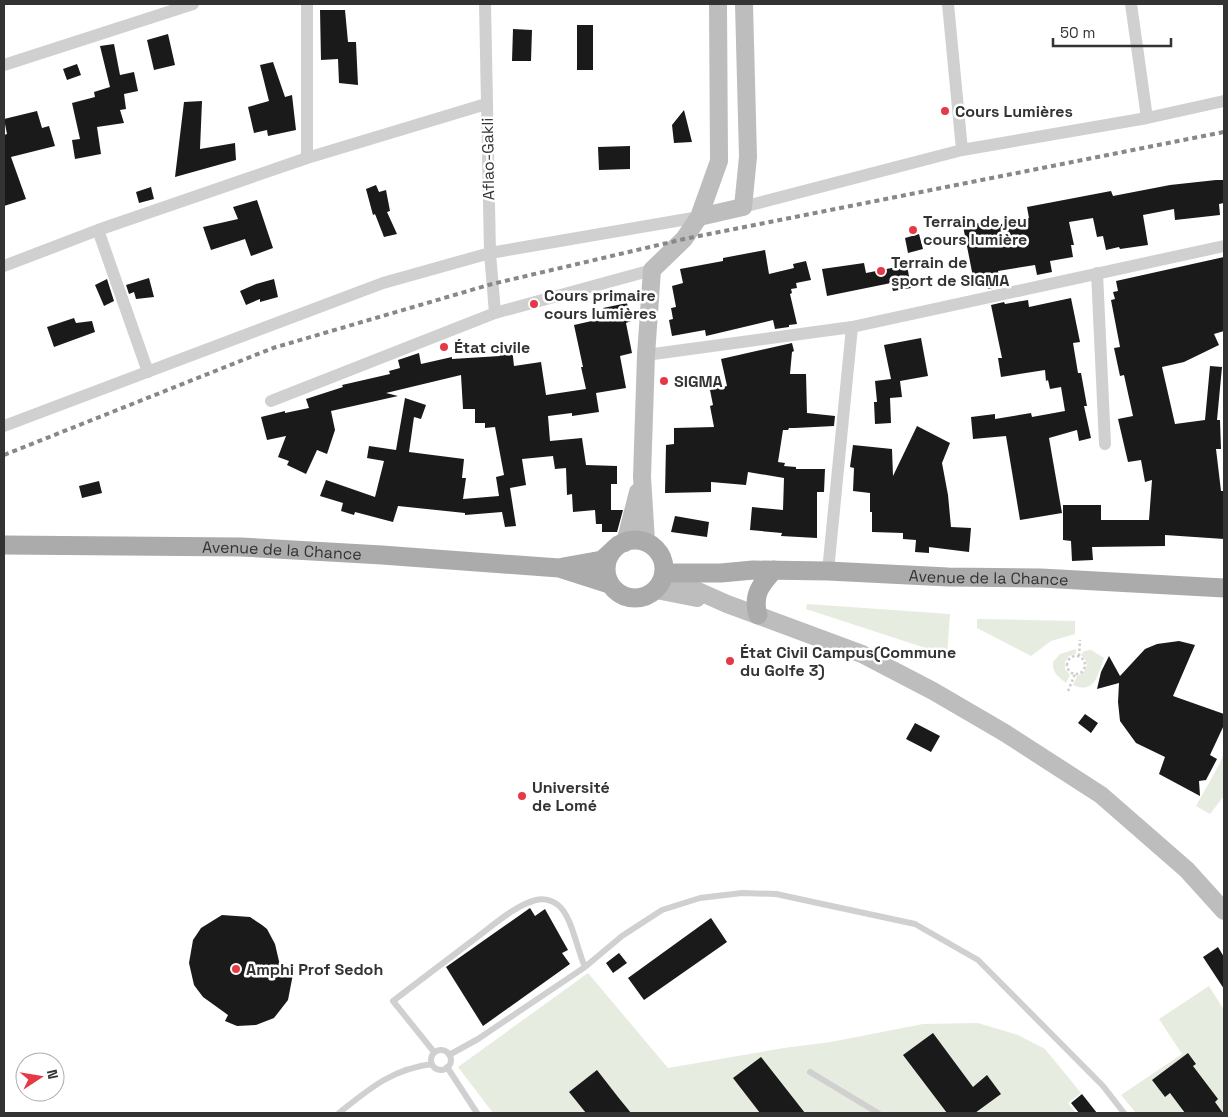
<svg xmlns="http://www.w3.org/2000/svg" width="1228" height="1117" font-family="'Space Grotesk',sans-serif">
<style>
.green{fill:#e6ecdf}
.building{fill:#1a1a1a}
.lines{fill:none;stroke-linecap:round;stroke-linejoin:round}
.path{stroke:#cdcdcd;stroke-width:2.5;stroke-dasharray:2.5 2.5;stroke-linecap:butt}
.lane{stroke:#d0d0d0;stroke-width:6}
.street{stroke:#d0d0d0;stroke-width:12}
.secondary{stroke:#bdbdbd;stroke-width:18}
.primary{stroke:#ababab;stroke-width:19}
.rail{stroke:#888;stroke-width:4;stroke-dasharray:5 4;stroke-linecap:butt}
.poi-dot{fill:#e63946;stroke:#fff;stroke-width:2}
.labels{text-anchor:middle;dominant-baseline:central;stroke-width:5;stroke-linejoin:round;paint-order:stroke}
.poi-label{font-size:16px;font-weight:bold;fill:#333;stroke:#fff;text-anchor:start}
.street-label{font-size:16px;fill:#333;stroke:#fff}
</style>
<rect width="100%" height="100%" fill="#fff"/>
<path class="green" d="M807,604L950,614L947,655L806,609Z
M977,619L1075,621V634L1051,641L1031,656L977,628Z
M1076,649V654L1069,656L1065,662V669L1070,675L1066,683C1059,677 1052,673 1053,662L1060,654Z
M1091,650L1104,658C1098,674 1095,695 1073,685L1077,676C1088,672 1090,662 1081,655L1084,651Z
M1224,752V796L1210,814L1196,806L1220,763Z
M588,973L668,1068L784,1048L831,1042L923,1024L978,1023L1018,1035L1045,1049L1081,1093L1068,1103L1076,1113H493L458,1067Z
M1209,986L1224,1010V1113H1136L1121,1095L1182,1054L1159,1019Z"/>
<path class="building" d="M320,10H345L348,42H356L358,85L339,83L338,59L321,60Z
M577,25H593V70H577Z
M513,29L532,30L531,61H512Z
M168,34L175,65L154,70L147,40Z
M114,44L120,75L134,72L138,91L124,94L126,109L120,110L124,123L97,127L101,154L75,159L72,140L80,139L72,103L95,97L94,92L110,87L100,46Z
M273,62L285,97L292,95L296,130L268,136L267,130L254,133L248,107L269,101L260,65Z
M77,64L81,75L67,80L63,69Z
M202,101L200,149L235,143L236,160L175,177L184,102Z
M684,110L692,142L674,143L672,125Z
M37,111L42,128L49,126L55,146L11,157L26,199L4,206V135L7,134L4,119Z
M630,146V169L599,170L598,147Z
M1216,180H1224V203L1219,204L1220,215L1175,220L1174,209L1143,215L1148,245L1120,249L1119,247L1106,250L1103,236L1097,237L1093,218L1069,222L1074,245H1071L1073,257L1050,261L1052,272L1037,275L1035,265L998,271L1001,286L988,289L987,285L975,287L963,226L1000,219L1001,224L1029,218L1027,207L1111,191L1113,196L1170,185Z
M376,185L379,192L386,190L390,211L387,212L397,234L384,237L375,214L373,215L366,189Z
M151,187L154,199L139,203L136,192Z
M257,200L273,248L251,256L245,239L211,250L203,227L238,219L233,207Z
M919,234L923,249L908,253L905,238Z
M765,250L769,274L794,268L793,264L806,261L811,280L796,283L797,288L791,289L792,293L790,294L797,324L789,325V327L775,329L773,320L706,336L705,330L672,336L669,320L673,319L671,308L676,307L672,286L683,283L680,269L723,261V258Z
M1224,257V331L1214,334L1219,345L1184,362L1162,367L1175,424L1205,420L1210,366L1222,367L1217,420H1220L1221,449H1216L1221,491H1224V539L1165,535V546L1092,547L1093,560L1072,561L1071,541L1063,540V505H1101V520H1149L1152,480L1145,482L1141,460L1128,462L1118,419L1133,416L1124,375L1120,376L1114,348L1120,347L1111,300L1115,299L1113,292L1118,291L1116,281Z
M864,263L866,273L907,265L911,288L893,291L891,283L827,296L822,269Z
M149,278L154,297L136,299L134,292L129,294L126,285Z
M107,279L114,301L104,306L95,285Z
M274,279L278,297L260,302V299L246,305L240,291L256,284Z
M1071,298L1080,342L1073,343L1078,373H1081L1087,406H1084L1091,438L1079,441L1077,430L1049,438L1062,513L1020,520L1006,436L973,439L971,417L995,414V419L1031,413L1032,417L1065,411L1061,387L1050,389L1048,380L1046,381L1045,370L1001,377L998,358H1002L991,305L1004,302L1005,304L1028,300L1029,307Z
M627,303L631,321L626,323L632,353L620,356L626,388L596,393L599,412L572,416V413L548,416L550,441L582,438L586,465L617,466V484H611V510H623L617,532H602V524H596L595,510L573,512L572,494L567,495L566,468L555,469L553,456L522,459L526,485L510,488L516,526L505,527L502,512L465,515V513L398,506L393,522L355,512L354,515L341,511L343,503L320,496L326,480L375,497L384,461L367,458L369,446L396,450L405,398L426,405L421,419L414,417L409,452L464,459L462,478H466L463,499L499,496L496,477L504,475L495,427L485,428V423H475V409H463L461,375L386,393L398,396L331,411L335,430L327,454L317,450L306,474L287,465L289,461L278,457L286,436L267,440L261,417L285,411V413L309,408L306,399L343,387L342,385L390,374L389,371L400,368L398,360L419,353L421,364L452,357V359L500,356L499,350L512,348L514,366L541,362L546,395L586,389L581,367H583L574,325L605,318L603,308Z
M74,318L76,323L92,321L95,332L54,347L47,327Z
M921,338L928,376L900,381L902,397L890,398L891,423L875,424L874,402H877L875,381L891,379L884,345Z
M792,343L794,351L792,352L790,374H806L807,413L835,416L834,426L795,428H789L788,430H783L778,462L785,463L784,466L796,467V469H825L824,492H817V538L781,536L782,533L750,530L752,507L783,510L784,478L748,472L746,485L711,482V492L665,493L666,445L674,444V428L714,427L710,406L713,405L710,390L727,386L721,359Z
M917,426L950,443L942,463L948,495L951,527L971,528L969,552L929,547V553L915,552L916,540L903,539V533L872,532V512H870V493L853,491L854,468L850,467L853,445L892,449L893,476Z
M99,481L102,493L82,498L79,486Z
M675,516L709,522L707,537L671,532Z
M1179,641L1195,645L1173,696L1224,714V725L1210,755L1217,759L1206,780L1199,781L1200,796L1159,774L1165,757L1136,743L1120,721L1118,702L1119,683L1097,689L1101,672L1109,656L1120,676L1145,649L1157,644Z
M1085,714L1098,723L1091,733L1078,723Z
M915,723L940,736L931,752L906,739Z
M530,908L535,916L545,909L568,950L562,953L570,964L483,1026L446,967Z
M222,915L250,917L262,925L267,929L275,944L282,974H293L288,1000L274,1018L256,1025L237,1026L225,1021L228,1015L203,997L194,985L189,963L193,940L201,928Z
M711,918L727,942L644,1000L628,978Z
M1218,947L1224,957V989L1203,957Z
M619,953L627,963L613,973L606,963Z
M933,1033L973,1087L987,1075L1001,1094L975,1113H947L903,1055Z
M1188,1053L1196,1064L1193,1066L1218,1099L1215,1102L1223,1113H1185L1170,1093L1165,1097L1152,1080Z
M761,1057L776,1076L805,1113H760L733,1078Z
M597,1070L618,1097L631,1113H586L569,1092Z
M1082,1094L1097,1113H1079L1071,1103Z"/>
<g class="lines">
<path class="path" d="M1079,656L1080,640
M1067 665a9 9 0 1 1 18 0a9 9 0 1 1-18 0Z
M1068,691L1075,674"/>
<path class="lane" d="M431 1060a10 10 0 1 1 20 0a10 10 0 1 1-20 0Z
M434,1052L393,1001C419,981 446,961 472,941C490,928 515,905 536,900C545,898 551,900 558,905C572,916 577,950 585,967L622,936L662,910L700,898L742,893L776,894L915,924L978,960L1103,1086L1124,1113
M449,1055L478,1039L585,967
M447,1067L477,1113
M810,1072L878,1113
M339,1113C369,1089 392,1069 432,1064"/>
<path class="street" d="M307,4V158
M485,4L490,253L495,313
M948,4L962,150
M1131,4L1147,118
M4,65L193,4
M743,207L962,150L1147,118L1224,101
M98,230L148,372
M4,266L98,230L307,158L486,104
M1097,273L1105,444
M646,355L852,327L1224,246
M271,401L495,313L652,270
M4,426L383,283L490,253L699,217
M828,571L852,327"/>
<path class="secondary" d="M699,217L743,207L748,157L744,4
M646,541L642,477L646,355L652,270L684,239L699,217L719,161L718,4
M625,543L638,492
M664,576L727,604L862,654L933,691L1005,733L1101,795L1187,870L1224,911
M656,590L697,598"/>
<g class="primary">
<circle cx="635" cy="569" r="29"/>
<path id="s1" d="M4,545L241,547L382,555L559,568L609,584"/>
<path d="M563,567L602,560L612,551"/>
<path id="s2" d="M664,573H721L753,570L828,571L948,577L1041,578L1224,588"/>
<path d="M758,615C752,595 761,584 774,570"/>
</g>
<path class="rail" d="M4,455L273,348L492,284L684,239L1224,132"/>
</g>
<g class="poi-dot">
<circle cx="945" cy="111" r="5"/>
<circle cx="913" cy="230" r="5"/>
<circle cx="881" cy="271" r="5"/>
<circle cx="534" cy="304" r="5"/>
<circle cx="444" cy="347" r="5"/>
<circle cx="664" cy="381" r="5"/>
<circle cx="730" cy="661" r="5"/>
<circle cx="522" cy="796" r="5"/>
<circle cx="236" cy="969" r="5"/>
</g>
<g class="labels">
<g class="poi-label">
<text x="955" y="111">Cours Lumières</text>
<text x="923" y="221">Terrain de jeu<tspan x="923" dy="18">cours lumière</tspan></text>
<text x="891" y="262">Terrain de<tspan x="891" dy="18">sport de SIGMA</tspan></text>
<text x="544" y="295">Cours primaire<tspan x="544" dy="18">cours lumières</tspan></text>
<text x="454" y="347">État civile</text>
<text x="674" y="381">SIGMA</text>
<text x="740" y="652">État Civil Campus(Commune<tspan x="740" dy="18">du Golfe 3)</tspan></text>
<text x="532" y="787">Université<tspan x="532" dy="18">de Lomé</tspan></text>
<text x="246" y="969">Amphi Prof Sedoh</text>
</g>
<g class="street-label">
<text transform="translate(488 159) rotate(-91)">Aflao-Gakli</text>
<text stroke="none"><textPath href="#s1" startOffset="278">Avenue de la Chance</textPath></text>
<text stroke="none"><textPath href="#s2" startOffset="325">Avenue de la Chance</textPath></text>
</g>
</g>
<rect width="1228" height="1117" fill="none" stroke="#333333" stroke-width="10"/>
<g transform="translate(40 1077) rotate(78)"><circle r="24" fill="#ffffff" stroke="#adadad"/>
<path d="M0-4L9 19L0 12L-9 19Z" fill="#e63946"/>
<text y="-8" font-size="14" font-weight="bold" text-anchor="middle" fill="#333333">N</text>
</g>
<path d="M1053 38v8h118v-8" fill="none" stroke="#333333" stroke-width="2.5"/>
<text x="1060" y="38" font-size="15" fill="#333333" stroke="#ffffff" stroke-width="4" paint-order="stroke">50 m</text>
</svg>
